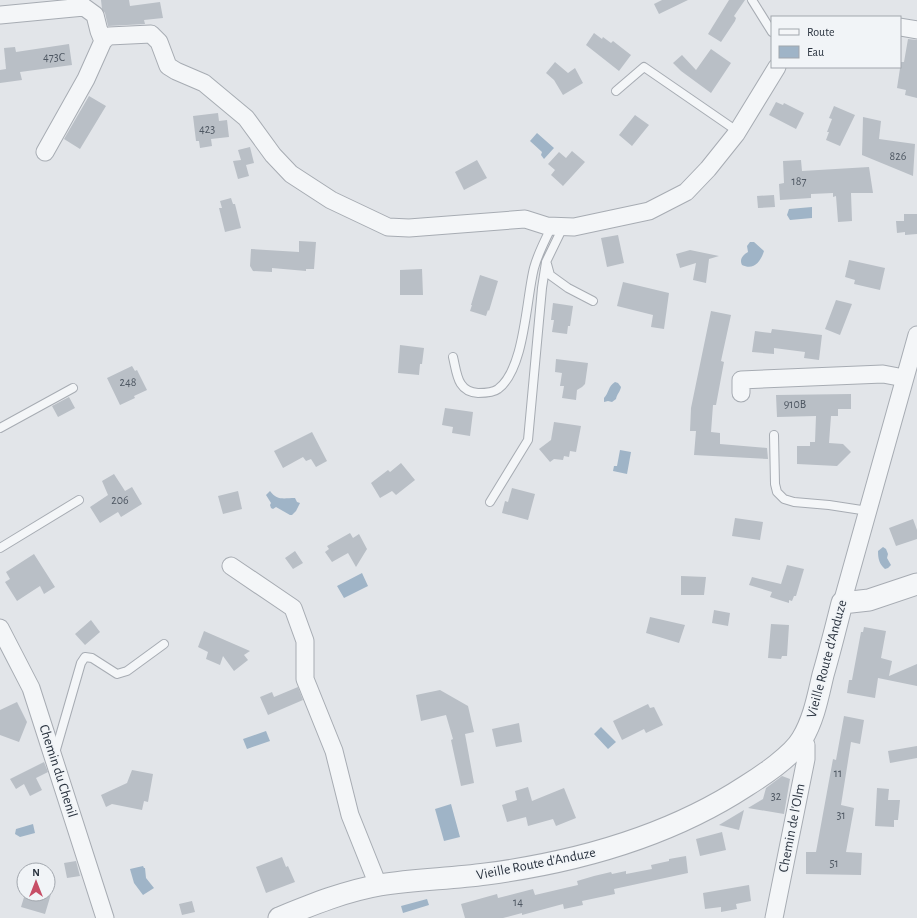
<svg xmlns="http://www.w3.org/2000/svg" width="917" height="918" font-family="'Alegreya Sans',sans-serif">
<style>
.water{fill:#9fb4c7}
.building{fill:#b9bfc6}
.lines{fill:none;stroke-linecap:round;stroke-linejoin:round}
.service-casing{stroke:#a7acb3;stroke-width:10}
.minor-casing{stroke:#a7acb3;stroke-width:19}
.tertiary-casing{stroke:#a7acb3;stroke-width:23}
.service{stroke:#f4f6f8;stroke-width:8}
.minor{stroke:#f4f6f8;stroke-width:17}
.tertiary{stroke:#f4f6f8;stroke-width:21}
.labels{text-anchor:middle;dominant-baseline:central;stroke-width:4;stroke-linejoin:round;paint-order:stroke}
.number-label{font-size:12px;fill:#4e5762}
.street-label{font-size:14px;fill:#2b3440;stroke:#f1f4f7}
</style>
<rect width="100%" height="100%" fill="#e2e5e9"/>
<path class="water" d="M537,133L554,148L544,159L541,155L542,152L530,141Z
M812,207V218L790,220L787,215L789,209Z
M750,242H754L764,251C761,261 754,271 742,265C739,259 743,255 748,252L747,246Z
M615,382L618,383L621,387C620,392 617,394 616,399L612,402L608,401L604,402V398C609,393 608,386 615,382Z
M620,450L631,452L627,474L613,471L614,466H617Z
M270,491C277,501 284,498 295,498L297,502L300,503L296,511L292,515H290L276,507L273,509L271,508L270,505L271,503L266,495Z
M883,547L886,549L888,554L887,558L891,565L888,568L885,569C879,564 878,558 878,551Z
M362,573L368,586L344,598L337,586Z
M601,727L616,742L608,749L594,734Z
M266,731L270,741L247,749L243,739Z
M451,804L460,837L444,841L435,809Z
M33,824L35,833L20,837L15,834L16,829Z
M143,866L144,868H145L146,878L154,888L143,895L134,883L130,869Z
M427,899L429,905L403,913L401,906Z"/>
<path class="building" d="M101,0H129L130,6L160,2L163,18L144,20L145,24L108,26L105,13L102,9Z
M662,0H688L659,14L654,4Z
M729,0H745L734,16L736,18L735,21L721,42L708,34Z
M594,33L602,39L603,37L611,43L613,41L631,55L619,71L586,45Z
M908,39L917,40V98L905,95L906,90L897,88L901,62H904Z
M69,44L72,65L20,72L22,80L0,83V70L6,69L4,48L15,47L16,52Z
M711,49L731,63L711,93L681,71L673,63L682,55L696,70Z
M555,62L568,73L575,68L583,83L563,95L554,80L546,73Z
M89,96L106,106L80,149L64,139Z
M776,102L783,105L784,103L804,113L796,129L769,115Z
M834,106L855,115L840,146L826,140L829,132H827L832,119L829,118Z
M218,113L219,121L227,120L229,137L211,139L212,146L200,148L199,141H196L193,116Z
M635,115L649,125L632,146L619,135Z
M863,117L881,121L879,139L915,144L913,176L862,155Z
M250,147L254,163L246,165L249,176L238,179L233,161L241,160L238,150Z
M572,151L585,162L563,186L551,175L555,170L548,164L559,152L566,158Z
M477,160L487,178L464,190L455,172Z
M801,160L802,171L869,167L873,193H851L852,221L838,222L836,196L833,197V193L811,194V198L780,200L779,184L784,183L783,161Z
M774,195L775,207L758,208L757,196Z
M231,198L233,204H235L241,228L225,232L219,208H222L220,201Z
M904,214H917V234L905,235V232L897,233L896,221H904Z
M618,235L624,263L607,267L601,238Z
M299,241L316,242L314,269H306V271L272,268V272L253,271L250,266L251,249L299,252Z
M690,250L719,256L709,259L706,283L693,280L696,263L680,268L676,254Z
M849,260L885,268L880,290L854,284L855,280L845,277Z
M422,269L423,295H400V270Z
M480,275L498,281L489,311L488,310L486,316L470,311L472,305H471Z
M623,282L669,293L664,329L651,327L653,315L617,306Z
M836,300L852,304L840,335L825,329Z
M553,303L573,306L570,326H568L567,334L552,332L554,320H551Z
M711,311L731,315L721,361L724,362L716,405H713L711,432L720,433V444L767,448L768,459L694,455L696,431H690L691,408Z
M772,329L822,335L819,360L804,358L805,352L774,348V354L752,352L755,331L771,333Z
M400,345L424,348L422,364H420L419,375L398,373Z
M556,359L588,363L585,384L582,387L577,390L576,400L562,398L564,386H560L562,373L555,372Z
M132,366L135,371L137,370L147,390L134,396L135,398L120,405L107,378Z
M851,394V409H838V416H831L829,443L843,444L851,452L837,466L797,464V446H810V442H815L816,416L777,417L776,395Z
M69,397L75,408L58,417L52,406Z
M445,408L473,412L470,436L452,433L453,427L442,425Z
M554,422L581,426L576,452L570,451L569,457L564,456L563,460L554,459L550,462L539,449L551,440Z
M312,432L327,461L316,467L311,459L306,461L303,457L283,468L274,451Z
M401,463L415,480L396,495L392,491L380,498L371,483L388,470L390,472Z
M114,474L125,491L132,487L142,504L121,517L118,512L100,523L90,507L108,495L102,481Z
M512,488L535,494L528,520L502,513L505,501L508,502Z
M238,491L242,509L223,514L218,496Z
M735,518L763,522L760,540L732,536Z
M913,519L917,530V539L896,546L889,528Z
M350,533L353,538L359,534L367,549L356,567L348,553L332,562L325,552L329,549L327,546Z
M295,551L303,563L293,569L285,558Z
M34,554L55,587L44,594L40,586L17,601L5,582L10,579L6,572Z
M787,565L804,569L796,596H794L792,601L789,600V603L770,597L772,592L749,585L752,577L781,584Z
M681,576L706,577L704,595H681Z
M714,610L730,613L728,626L712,623Z
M650,617L685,625L679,643L646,633Z
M91,620L100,632L85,645L75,634Z
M771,624L789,625L787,656H782L781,659L768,658Z
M864,627L886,631L881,658L892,661L889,676L917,664V686L878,678L875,698L847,693L849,680H852L861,632H863Z
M204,631L250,651L244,655L248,660L234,671L223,656L220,665L206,659L208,652L198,647Z
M298,687L303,700L268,715L260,697L272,692L274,697Z
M440,690L468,706L474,732L465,734L474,783L461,786L451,740L453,739L446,715L421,721L416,695Z
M17,702L27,722L19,742L0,735V710Z
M648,704L650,708L654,707L663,725L646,733L644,729L622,740L613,721Z
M844,716L864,720L860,744L851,742L841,805L854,808L846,852L862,853L861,875L806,874V852H816L833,759L836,760Z
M519,723L522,742L496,747L492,729Z
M917,746V758L890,763L888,751Z
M44,762L48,772L36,778L42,790L30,796L24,784L16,789L10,779Z
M132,770L153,774L148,802L144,801L142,810L112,804L106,807L101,795L127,783Z
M782,776L790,779L784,814L748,808L763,799L766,788Z
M528,787L532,801L564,788L576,818L556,826L553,819L528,826L526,817L507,822L502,805L517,800L515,791Z
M877,788L889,789L888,800H900L898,820H894V827L875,826Z
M744,810L739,830L719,825Z
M722,832L726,850L700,856L696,839Z
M686,856L688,873L614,889L615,894L582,901L583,905L564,909L563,904L522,915V913L503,918H465L461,904L497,894L498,898L533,889L535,895L578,885L577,881L594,876L611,872L612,874L626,871V874L652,869L651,865L669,861V859Z
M282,857L286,867L288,866L295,882L266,893L256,867Z
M76,861L80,876L67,878L64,863Z
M749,885L751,901L736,904L737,909L721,912V907L705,909L703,893Z
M25,894H51L45,914L21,907Z
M192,901L195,912L182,915L179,904Z"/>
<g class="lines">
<g class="service-casing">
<path id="service" d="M752,0L772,32
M616,91L644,67L737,131
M547,264L550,275L568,288L593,301
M453,357C457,373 457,392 478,393C484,393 493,393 498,389C525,369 526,299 534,268C538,253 545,240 552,226
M0,428L73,388
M774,435L775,484L777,492L784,499L794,502L829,505L868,511
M490,502L528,440L542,288L546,262L563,227
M0,548L79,500
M55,753L81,663L85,657L92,658L117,674L127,671L164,644"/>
</g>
<g class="minor-casing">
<path id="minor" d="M0,15L84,7L95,15L99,31L103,41
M900,27L917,30
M45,152L86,79L103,41L109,36L151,34L159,42L168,66L176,71L204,83L246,118L273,155L291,174L331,200L388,227L409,228L525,219L547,226L574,227L649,211L686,192L708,169L736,134L777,67
M741,393V380L883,374L904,378
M231,566L293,608L305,641V679L334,751L350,815L378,885
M842,603L917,335
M0,628L31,688L105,918
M774,918L806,759V745L802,739"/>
</g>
<g class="tertiary-casing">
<path id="tertiary" d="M279,918C311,905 345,891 380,885C415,879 450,879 486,874C577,862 668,837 746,786C762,776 793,755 802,739C814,719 818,696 823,675C830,651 836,627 842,603L869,600L917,584"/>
</g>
<use href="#service" class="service"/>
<use href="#minor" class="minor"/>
<use href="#tertiary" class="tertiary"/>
</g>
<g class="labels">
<g class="number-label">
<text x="54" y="57">473C</text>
<text x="207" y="129">423</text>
<text x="898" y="156">826</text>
<text x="799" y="181">187</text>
<text x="128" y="382">248</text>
<text x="795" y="404">910B</text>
<text x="120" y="500">206</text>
<text x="838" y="773">11</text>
<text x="776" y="796">32</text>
<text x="841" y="815">31</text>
<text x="834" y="863">51</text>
<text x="518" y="902">14</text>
</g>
<g class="street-label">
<text transform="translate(827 659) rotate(-75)">Vieille Route d'Anduze</text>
<text transform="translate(58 771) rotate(72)">Chemin du Chenil</text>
<text transform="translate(792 828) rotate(-79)">Chemin de l'Olm</text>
<text transform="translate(536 864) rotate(-11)">Vieille Route d'Anduze</text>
</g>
</g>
<rect x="771" y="16" width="130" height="52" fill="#f1f4f7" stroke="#a2a7ae"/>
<rect x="779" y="29" width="20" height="6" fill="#f4f6f8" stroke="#a2a7ae"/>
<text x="807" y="36" font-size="12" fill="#2b3440">Route</text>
<rect x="779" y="46" width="20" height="12" fill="#9fb4c7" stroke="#a2a7ae"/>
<text x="807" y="56" font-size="12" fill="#2b3440">Eau</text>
<g transform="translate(36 882)"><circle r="19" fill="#f1f4f7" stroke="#a2a7ae"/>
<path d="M0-3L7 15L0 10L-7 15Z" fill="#c74e66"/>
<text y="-6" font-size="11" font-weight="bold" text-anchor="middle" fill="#2b3440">N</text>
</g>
</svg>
